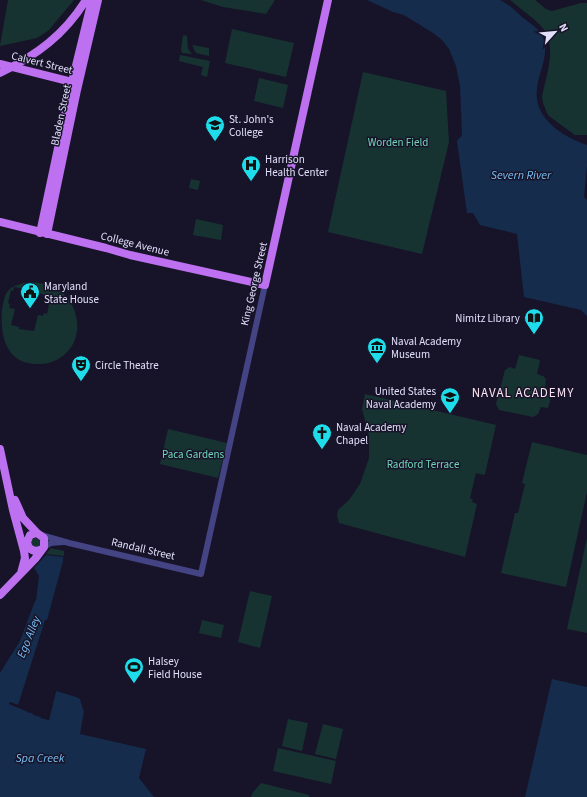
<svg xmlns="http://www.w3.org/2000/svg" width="587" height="797" font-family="'Source Sans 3',sans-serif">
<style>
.green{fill:#173331;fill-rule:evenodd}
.water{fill:#152c4c}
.pier{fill:#171429}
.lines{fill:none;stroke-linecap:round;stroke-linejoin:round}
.minor{stroke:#444384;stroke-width:6}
.major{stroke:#bd71f1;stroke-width:8}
.labels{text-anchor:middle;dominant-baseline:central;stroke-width:3;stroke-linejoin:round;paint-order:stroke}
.street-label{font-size:11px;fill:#e2dffc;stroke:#171429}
.poi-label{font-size:11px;fill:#e2dffc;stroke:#171429;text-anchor:start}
.park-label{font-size:11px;fill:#71d6b9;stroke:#171429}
.water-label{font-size:12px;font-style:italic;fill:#77bef2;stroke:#171429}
.quarter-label{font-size:13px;letter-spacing:1px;fill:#fce1f3;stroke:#171429}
</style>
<rect width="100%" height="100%" fill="#171429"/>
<path class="green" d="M8,0H74L49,30L37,38L0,46Z
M201,0H275L266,14L223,7Z
M510,0H535L546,9L552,11L581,3H587V135H575L549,116L547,113L543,103L542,96C547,73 559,42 539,24C530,15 519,8 510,0Z
M232,29L294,43L286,77L225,63Z
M183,35L187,36L188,49L192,54L182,53L181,50Z
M192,45L209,48V56L196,53Z
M180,55L210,61L207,77L201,75L203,67L179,61Z
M363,72L446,91L449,142L422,254L328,232Z
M259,78L288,85L283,108L254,101Z
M191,179L200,181L198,190L189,188Z
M196,219L223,225L221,240L193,235Z
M30,282C40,283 52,284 61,291C80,308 84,338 64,355C57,361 48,364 39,364C6,365 0,336 2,309C4,301 4,294 10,289C15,285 23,283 30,282ZM14,287L24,289L25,287L39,290V293L48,296V299L50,300L47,314L44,313L43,316L38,315L34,331L19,329V327L11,325L15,309L9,308L10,304L8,303L11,290L13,291Z
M519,355L540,360L537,374L543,376L546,379L545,389L553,391L548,408L541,407L538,414L533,417L499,410L496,404L505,370L510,367L515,369Z
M365,394L496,425L485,474L484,475L476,473L470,498L473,500L472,502L477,504L465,557L339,523L337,515L338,510L349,500L360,484L369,458V436L362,409Z
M168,429L227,443L218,478L160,464Z
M532,442L587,455V492L566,587L501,573L515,513H518L525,484L522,483Z
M587,538V633L567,629Z
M31 543a5 5 0 1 1 10 0a5 5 0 1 1-10 0Z
M51,548L64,551V556L46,554Z
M250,591L272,596L260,648L238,642Z
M202,620L224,625L221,638L199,633Z
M288,719L308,723L302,751L282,746Z
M323,724L343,729L336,759L315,754Z
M278,748L336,761L331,784L273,771Z
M261,783L309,795V797H251L253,792Z"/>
<path class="water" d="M367,0C401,0 436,0 470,0C477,0 494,0 500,0C507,3 517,12 522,17C530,23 540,29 543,38C550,54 538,73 537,89C533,118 563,137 587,145V166L584,197L587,200V316L581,310L524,297L517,234L480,225L473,213H467L457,141L462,135L460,86L456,66L449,49L442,40L433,33L404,15L393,12Z
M46,555L63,557V561L47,620H45L18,705L10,702L9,704L41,717V718L49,720L56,691L76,697L80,699L83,710L84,711L80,734L146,749L139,778L154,797H0V673L20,641L35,601H36L39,576L34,568Z
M552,679L587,687V797H525Z"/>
<path class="pier" d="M55,690H56V691L49,720L40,718L41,717L33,715V714L30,712L29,713L26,711L9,704L10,702L18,705L20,700L22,701L20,706L48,718Z"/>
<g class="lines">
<path class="minor" d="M41,535L69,543L201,574L265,285
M44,547L51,543L63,542"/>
<path class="major" d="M0,64L76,83
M0,73C37,55 64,35 86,0
M0,222L106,248L130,255L265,285L328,0
M40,233L72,82L92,0
M47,234L77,90L98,0
M0,449L13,510L24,551L25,558L21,573
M15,500L23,518L37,533
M0,595L35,559L44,547V538L37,533L30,535L27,542C28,550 35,553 42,549"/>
</g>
<defs>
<g id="university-pin" transform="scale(1)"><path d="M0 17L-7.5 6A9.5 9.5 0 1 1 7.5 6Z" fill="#1edce9" stroke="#171429"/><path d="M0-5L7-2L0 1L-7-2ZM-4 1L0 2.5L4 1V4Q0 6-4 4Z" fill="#111"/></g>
<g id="hospital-pin" transform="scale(1)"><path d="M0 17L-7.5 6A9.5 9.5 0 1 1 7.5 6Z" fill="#1edce9" stroke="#171429"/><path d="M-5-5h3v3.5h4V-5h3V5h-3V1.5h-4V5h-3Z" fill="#111"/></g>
<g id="civic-pin" transform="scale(1)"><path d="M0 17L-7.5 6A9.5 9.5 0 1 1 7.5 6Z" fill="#1edce9" stroke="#171429"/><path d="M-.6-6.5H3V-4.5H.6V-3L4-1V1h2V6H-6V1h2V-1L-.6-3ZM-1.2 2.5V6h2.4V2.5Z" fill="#111"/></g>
<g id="library-pin" transform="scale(1)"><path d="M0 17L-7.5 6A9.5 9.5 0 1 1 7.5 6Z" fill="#1edce9" stroke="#171429"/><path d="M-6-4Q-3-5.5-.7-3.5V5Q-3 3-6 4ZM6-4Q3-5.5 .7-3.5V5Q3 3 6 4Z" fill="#111"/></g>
<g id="museum-pin" transform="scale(1)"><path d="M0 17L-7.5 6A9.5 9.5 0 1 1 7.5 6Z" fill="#1edce9" stroke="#171429"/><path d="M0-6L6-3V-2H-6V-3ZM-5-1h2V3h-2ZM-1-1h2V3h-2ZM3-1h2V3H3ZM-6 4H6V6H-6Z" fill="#111"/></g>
<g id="theatre-pin" transform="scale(1)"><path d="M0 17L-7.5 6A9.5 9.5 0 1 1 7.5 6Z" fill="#1edce9" stroke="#171429"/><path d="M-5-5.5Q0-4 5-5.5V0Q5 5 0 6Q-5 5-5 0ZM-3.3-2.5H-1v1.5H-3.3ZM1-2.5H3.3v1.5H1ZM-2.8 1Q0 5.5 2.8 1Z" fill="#111"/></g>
<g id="church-pin" transform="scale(1)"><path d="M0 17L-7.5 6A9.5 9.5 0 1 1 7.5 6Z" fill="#1edce9" stroke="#171429"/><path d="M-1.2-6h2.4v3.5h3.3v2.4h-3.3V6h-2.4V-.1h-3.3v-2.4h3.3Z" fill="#111"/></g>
<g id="stadium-pin" transform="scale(1)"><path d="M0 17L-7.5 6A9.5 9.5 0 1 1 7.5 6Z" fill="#1edce9" stroke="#171429"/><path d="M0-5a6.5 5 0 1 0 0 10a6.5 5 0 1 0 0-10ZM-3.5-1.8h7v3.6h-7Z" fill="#111"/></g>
</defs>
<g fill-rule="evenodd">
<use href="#university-pin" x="215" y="125"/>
<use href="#hospital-pin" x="251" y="165"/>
<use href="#civic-pin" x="30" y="292"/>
<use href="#library-pin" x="534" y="318"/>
<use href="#museum-pin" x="377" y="347"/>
<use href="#theatre-pin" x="81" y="365"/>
<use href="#university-pin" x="450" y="397"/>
<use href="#church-pin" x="322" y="433"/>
<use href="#stadium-pin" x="134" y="667"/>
</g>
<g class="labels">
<g class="street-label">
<text transform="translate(42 63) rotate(14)">Calvert Street</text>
<text transform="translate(61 115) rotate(-78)">Bladen Street</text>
<text transform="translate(135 244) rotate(14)">College Avenue</text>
<text transform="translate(254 284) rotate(-77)">King George Street</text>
<text transform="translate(143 549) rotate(13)">Randall Street</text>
</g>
<g class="poi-label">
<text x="229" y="119">St. John's<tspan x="229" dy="13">College</tspan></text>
<text x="265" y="159">Harrison<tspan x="265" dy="13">Health Center</tspan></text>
<text x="44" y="286">Maryland<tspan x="44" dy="13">State House</tspan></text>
<text x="520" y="318" text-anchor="end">Nimitz Library</text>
<text x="391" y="341">Naval Academy<tspan x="391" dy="13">Museum</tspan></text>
<text x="95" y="365">Circle Theatre</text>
<text x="436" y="391" text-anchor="end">United States<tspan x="436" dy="13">Naval Academy</tspan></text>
<text x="336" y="427">Naval Academy<tspan x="336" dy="13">Chapel</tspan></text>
<text x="148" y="661">Halsey<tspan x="148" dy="13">Field House</tspan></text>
</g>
<g class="park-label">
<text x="398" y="142">Worden Field</text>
<text x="193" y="454">Paca Gardens</text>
<text x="423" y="464">Radford Terrace</text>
</g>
<g class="water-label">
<text x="521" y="175">Severn River</text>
<text transform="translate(29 637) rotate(-68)">Ego Alley</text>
<text x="40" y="758">Spa Creek</text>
</g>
<g class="quarter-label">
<text x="523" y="393">NAVAL ACADEMY</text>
</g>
</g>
<g transform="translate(555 32) rotate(63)" stroke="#171429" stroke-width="3" paint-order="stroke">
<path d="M0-3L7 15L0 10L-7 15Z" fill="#e2dffc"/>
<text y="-6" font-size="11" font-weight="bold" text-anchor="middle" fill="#e2dffc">N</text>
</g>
</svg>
